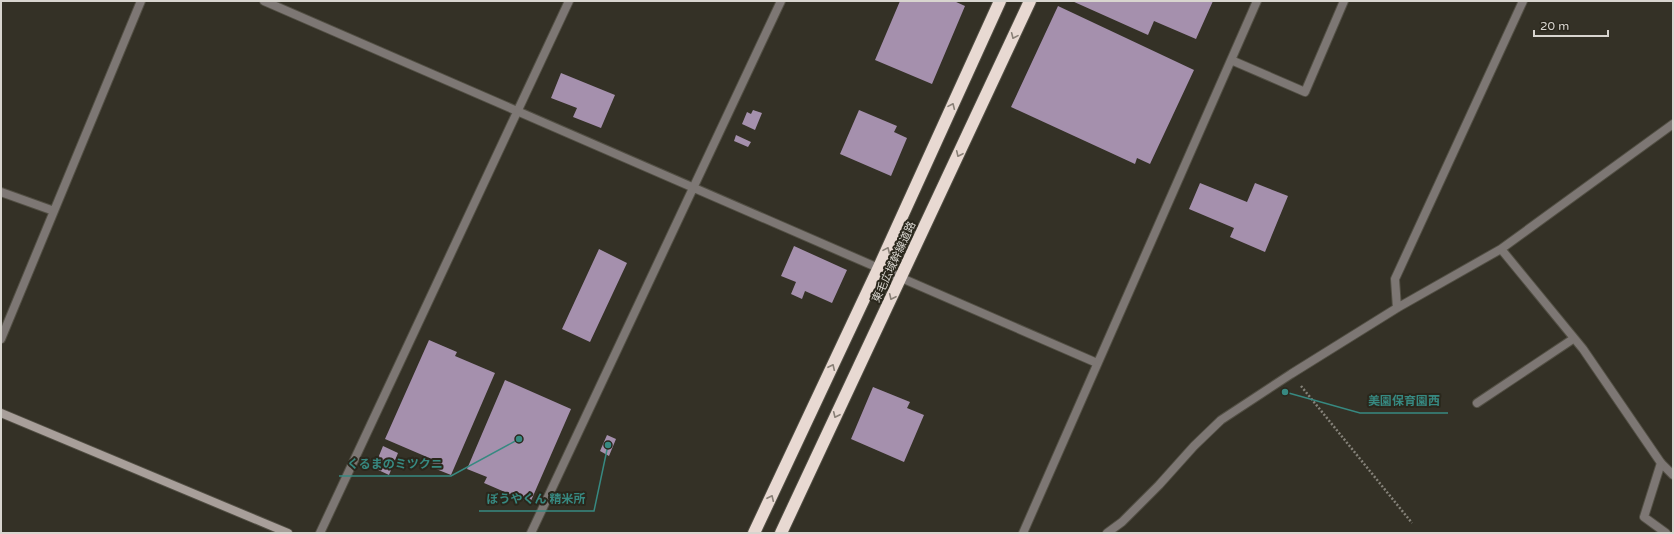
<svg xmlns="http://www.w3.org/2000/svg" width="1674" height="534" font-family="'Varela Round','Noto Sans JP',sans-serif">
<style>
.building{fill:#a590ad}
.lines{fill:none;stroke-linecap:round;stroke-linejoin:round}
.lane-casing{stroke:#524f44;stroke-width:10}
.street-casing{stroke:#524f44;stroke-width:10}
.secondary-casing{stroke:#524f44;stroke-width:10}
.highway-casing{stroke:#524f44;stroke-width:14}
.path{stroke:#858279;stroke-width:2.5;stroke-dasharray:2 2;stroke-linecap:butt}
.lane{stroke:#7d7774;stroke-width:8}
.street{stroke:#7d7774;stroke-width:8}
.secondary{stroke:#a89f9a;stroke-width:8}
.highway{stroke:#e8d9d2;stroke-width:12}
.oneway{stroke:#898077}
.labels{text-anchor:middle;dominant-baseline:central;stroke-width:4;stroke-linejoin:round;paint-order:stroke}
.street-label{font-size:11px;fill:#d8d5cf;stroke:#2a271c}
.leader{fill:none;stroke:#378981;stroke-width:1.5}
.callout-dot{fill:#378981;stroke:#2a271c;stroke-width:1.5}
.callout-label{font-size:12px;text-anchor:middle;font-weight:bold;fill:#378981;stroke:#2a271c;stroke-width:4;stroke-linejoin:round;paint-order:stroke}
</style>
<rect width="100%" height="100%" fill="#343126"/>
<path class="building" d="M900,1H954L965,6L932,84L875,60Z
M1072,1H1213L1196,39L1154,21L1148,35Z
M1058,6L1194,70L1150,164L1137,158L1135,164L1011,107Z
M561,73L615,95L601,128L573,117L577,108L551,98Z
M753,110L762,113L755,130L742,124L747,112L751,114Z
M859,110L897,126L894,132L907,138L891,176L840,154Z
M736,135L751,142L748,147L734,141Z
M1200,183L1247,202L1255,183L1288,196L1265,252L1230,237L1234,228L1189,209Z
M794,246L847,270L832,303L805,291L802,299L791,294L796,282L781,276Z
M599,249L627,263L590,342L562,329Z
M429,340L457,352L455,356L495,373L451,475L431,467L434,460L385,439Z
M505,380L571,409L530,503L484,483L487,477L467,469Z
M873,387L910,402L907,408L924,415L904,462L851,439Z
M607,435L616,439L609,456L600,451Z
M383,446L398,453L389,475L374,468Z"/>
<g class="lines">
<g class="lane-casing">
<path id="lane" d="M1661,463L1673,475"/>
</g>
<g class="street-casing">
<path id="street" d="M264,1L1097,363
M1231,60L1305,92L1344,1
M1,192L54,211
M1501,249L1583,349L1661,463L1644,517L1666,533
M1397,308L1395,279L1523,1
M1,339L141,1
M1477,403L1573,339
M320,533L569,1
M531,533L781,1
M1023,533L1257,1
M1107,533L1122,522L1159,485L1194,446L1221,420L1291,374L1397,308L1501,249L1673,124"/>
</g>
<g class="secondary-casing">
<path id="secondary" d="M1,413L288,533"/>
</g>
<g class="highway-casing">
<path id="highway" d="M754,533L879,267L1000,1
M781,533L1030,1"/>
</g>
<path class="path" d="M1301,386L1412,523"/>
<use href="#lane" class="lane"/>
<use href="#street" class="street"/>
<use href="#secondary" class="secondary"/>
<use href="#highway" class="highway"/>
</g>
<defs><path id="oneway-chevron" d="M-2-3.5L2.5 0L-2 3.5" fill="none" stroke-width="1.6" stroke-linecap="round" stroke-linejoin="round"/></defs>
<g class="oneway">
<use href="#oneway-chevron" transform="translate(1014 36) rotate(114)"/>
<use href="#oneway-chevron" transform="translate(952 106) rotate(-66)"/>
<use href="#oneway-chevron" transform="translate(959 154) rotate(115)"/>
<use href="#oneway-chevron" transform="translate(887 250) rotate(-66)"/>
<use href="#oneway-chevron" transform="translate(892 297) rotate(115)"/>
<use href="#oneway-chevron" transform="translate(832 367) rotate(-65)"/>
<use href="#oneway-chevron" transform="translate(836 415) rotate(115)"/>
<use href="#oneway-chevron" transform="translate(771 498) rotate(-65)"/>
</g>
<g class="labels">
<g class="street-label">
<text transform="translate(894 262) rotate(-65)">東毛広域幹線道路</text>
</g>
</g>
<path class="leader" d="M1285 392L1360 413H1448M519 439L451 476H339M608 445L594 511H479"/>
<g class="callout-dot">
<circle cx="1285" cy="392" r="4"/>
<circle cx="519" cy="439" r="4"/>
<circle cx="608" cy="445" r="4"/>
</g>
<g class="callout-label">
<text x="1404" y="405">美園保育園西</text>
<text x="395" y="468">くるまのミツクニ</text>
<text x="536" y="503">ぼうやくん 精米所</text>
</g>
<rect width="1674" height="534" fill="none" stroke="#d8d5cf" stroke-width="4"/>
<path d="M1534 30v6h74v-6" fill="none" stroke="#d8d5cf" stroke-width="2"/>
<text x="1540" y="30" font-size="12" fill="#d8d5cf" stroke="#2a271c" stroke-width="3" paint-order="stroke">20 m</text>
</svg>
